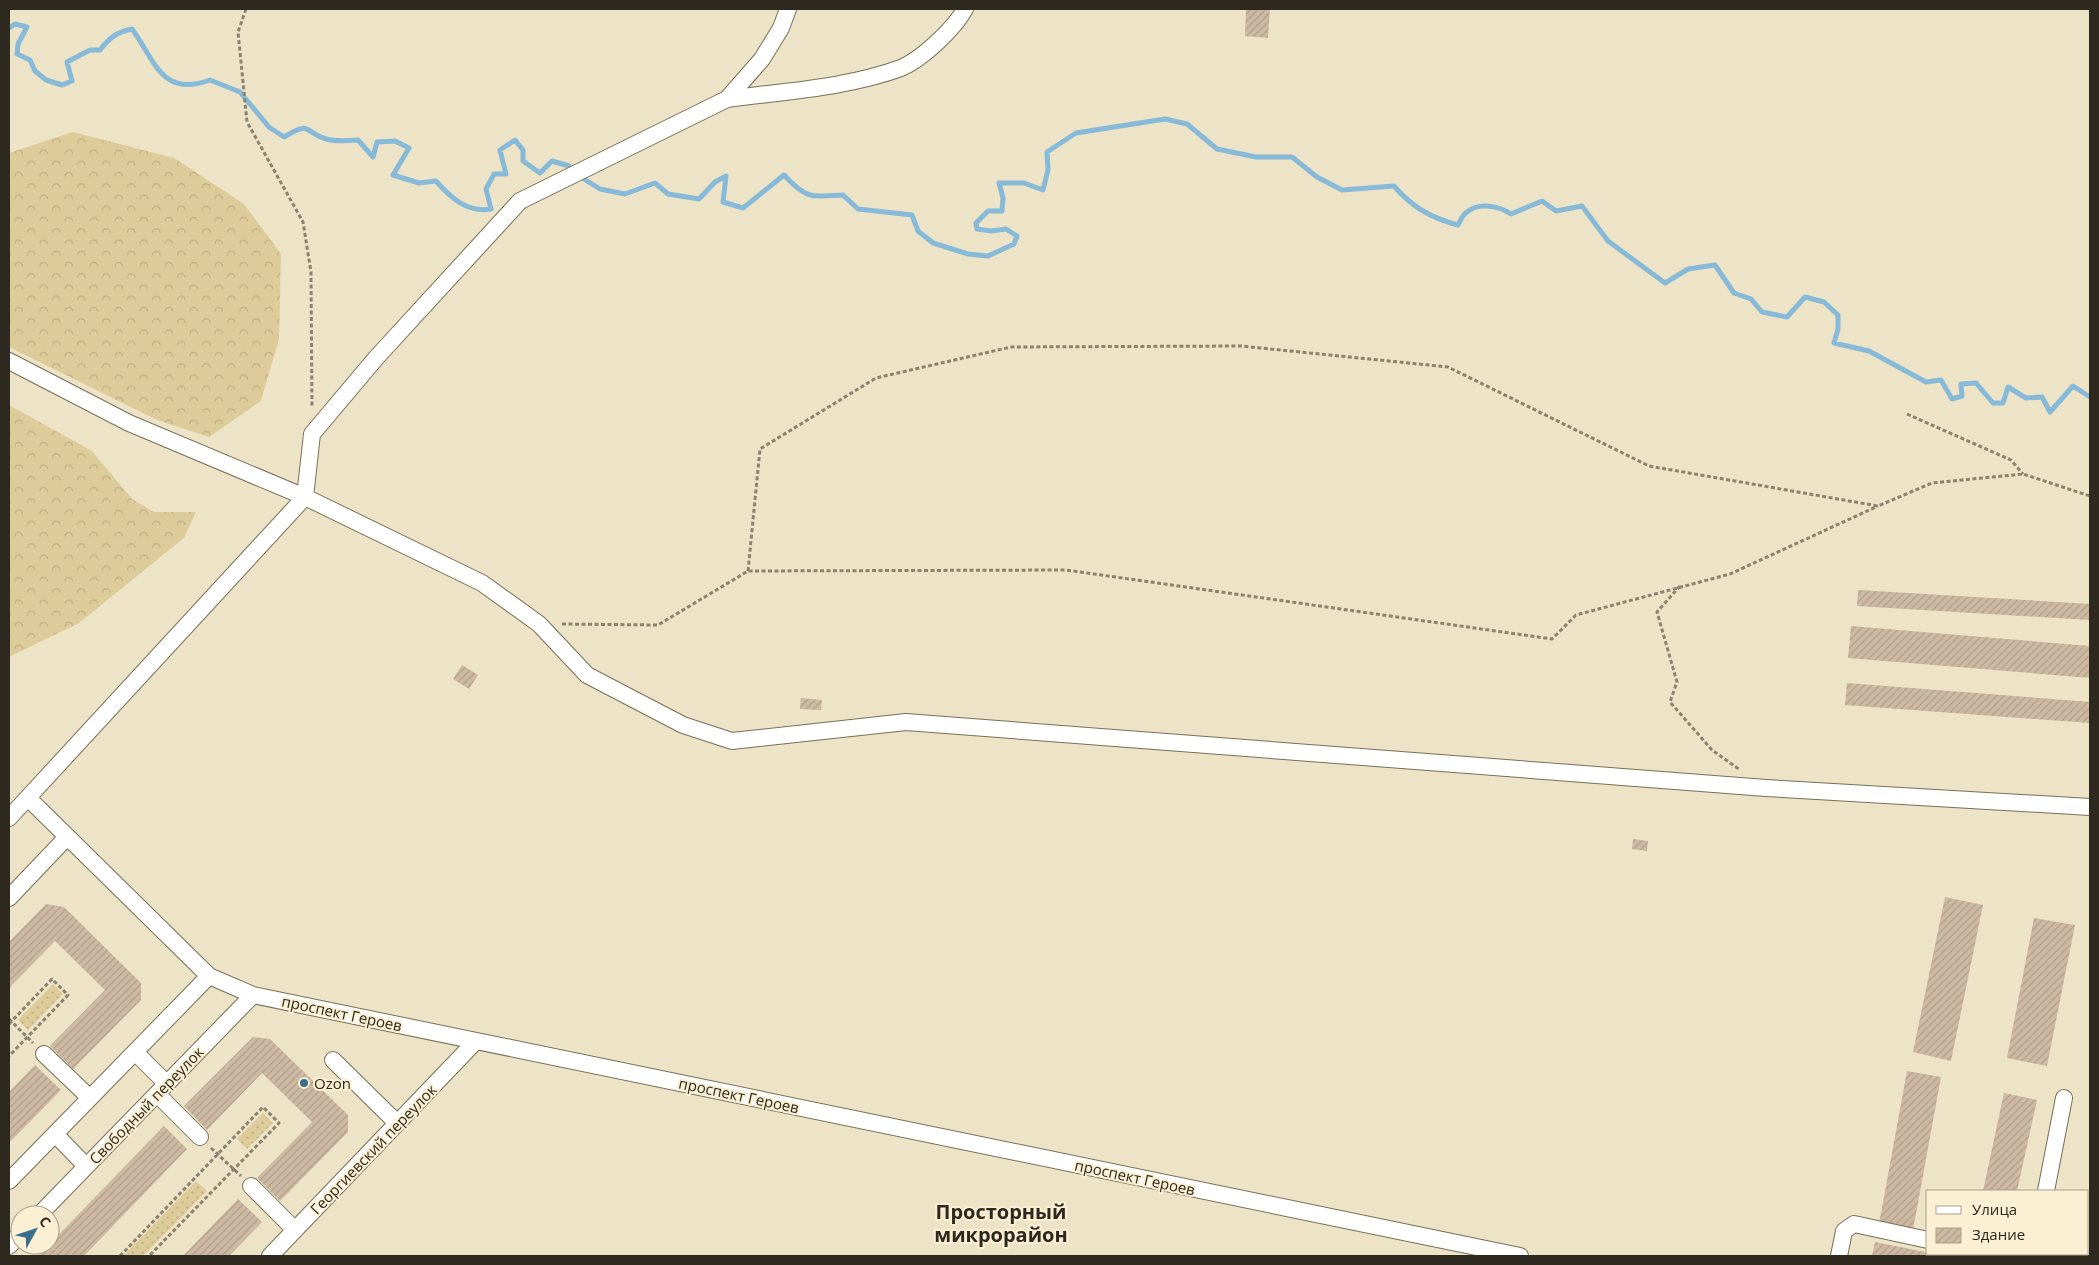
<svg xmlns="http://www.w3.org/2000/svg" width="2099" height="1265" font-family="'Open Sans',sans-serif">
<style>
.forest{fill:url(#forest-crowns)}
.park{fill:url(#park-dots)}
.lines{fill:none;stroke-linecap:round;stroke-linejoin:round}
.stream{stroke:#87bad9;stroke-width:5}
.building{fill:url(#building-hatch)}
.minor-casing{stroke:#786f55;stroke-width:18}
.path{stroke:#8a8370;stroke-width:3;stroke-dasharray:4 2.5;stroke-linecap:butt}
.minor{stroke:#fff;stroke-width:16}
.poi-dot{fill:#396f8b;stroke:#fbf0d3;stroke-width:2}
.labels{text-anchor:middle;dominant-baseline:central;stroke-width:4;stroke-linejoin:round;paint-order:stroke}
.street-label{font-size:15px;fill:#2d291e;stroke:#fbf0d3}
.poi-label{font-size:15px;fill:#2d291e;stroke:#fbf0d3;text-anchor:start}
.district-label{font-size:20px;font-weight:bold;fill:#2d291e;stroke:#fbf0d3}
</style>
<defs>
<pattern id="forest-crowns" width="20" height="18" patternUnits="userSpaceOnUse" patternTransform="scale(1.25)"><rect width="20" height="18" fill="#decb9a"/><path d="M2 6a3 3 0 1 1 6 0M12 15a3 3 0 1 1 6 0" fill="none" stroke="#bfae84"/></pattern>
<pattern id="park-dots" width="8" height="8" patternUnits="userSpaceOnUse" patternTransform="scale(1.25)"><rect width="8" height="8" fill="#decb9a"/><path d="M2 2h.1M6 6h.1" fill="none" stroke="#bfae84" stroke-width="1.8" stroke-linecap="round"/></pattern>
<pattern id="building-hatch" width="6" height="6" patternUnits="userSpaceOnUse" patternTransform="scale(1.25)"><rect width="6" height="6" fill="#ceb9a3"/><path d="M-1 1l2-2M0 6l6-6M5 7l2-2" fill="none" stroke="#b19f8c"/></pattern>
</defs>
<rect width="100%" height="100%" fill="#ede3c6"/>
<path class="forest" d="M73,132L174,158L244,204L281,254L279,339L261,401L209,437L157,420L9,347V153Z
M9,405L92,451L132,499L154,512H196L184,538L79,623L9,657Z"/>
<path class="park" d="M53,984L63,994L28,1030L18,1020Z
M263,1113L273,1123L247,1149L237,1139Z
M196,1181L207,1191L143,1256H123Z"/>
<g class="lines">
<path class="stream" d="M9,28L15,24L27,27L18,44L17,54L30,60L35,71L46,80L62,85L72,81L67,62L90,50H100C109,38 117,32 132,29C155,60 161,98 210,80L240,92L269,127L284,137C312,120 303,132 326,139C336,142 347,141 358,140L373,157L377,142L395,141L409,148L393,175L419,183L436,181C451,198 467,213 491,209L486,189L494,174H506L500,150L515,140L523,150V161L540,173L552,161L569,166
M584,179L600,189L625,194L655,183L668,194L699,199L715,182L726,176L723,202L743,208L784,175C806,199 811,197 843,195L858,209L912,215L918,231L933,243L968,254L988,256L1014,244L1017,236L1006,229L991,231L977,229L976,223L988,211H1002L1003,198L999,183H1024L1043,190L1048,170L1047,152L1076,133L1165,119L1187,124L1217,149L1256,157H1292L1317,177L1342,190L1394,186C1412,207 1431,218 1458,225C1460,221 1463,214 1467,212C1479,202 1499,206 1511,214L1542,201L1556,211L1582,206L1608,241L1665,283L1688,269L1715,265L1734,293L1751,299L1762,312L1787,317L1805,297L1824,302L1838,315V329L1834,343L1869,351L1926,382L1941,380L1952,399L1962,396L1961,384L1976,383L1993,403H2003L2008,387L2026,398L2042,397L2050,412L2073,386L2090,397"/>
</g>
<path class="building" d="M1246,9H1270L1268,38L1245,36Z
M1858,590L2090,604V620L1857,606Z
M1851,626L2090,646V678L1848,658Z
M462,665L478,675L469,689L453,679Z
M1847,683L2090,702V723L1845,705Z
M801,698L822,700L821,710L800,709Z
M1633,839L1648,841L1647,851L1632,849Z
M1945,897L1983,905L1951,1061L1913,1052Z
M46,904L64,907L141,983V1000L73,1069L50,1046L105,990L55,941L9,988V942Z
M2034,918L2075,925L2047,1066L2007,1058Z
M253,1037L270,1039L348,1115V1132L280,1201L257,1178L312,1122L262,1073L207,1130L184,1106Z
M35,1065L61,1090L9,1143V1092Z
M1907,1071L1941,1077L1913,1230L1879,1224Z
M2004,1093L2037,1100L2017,1191H1983Z
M164,1126L187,1149L84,1256H38Z
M238,1199L262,1222L229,1256H183Z
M1875,1242L1940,1255V1256H1872Z"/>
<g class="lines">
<g class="minor-casing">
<path id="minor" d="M727,99C785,91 846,88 901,68C922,59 954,29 965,9
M9,361L129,423L305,497L482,583L539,624L587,675L683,725L732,741L906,722L1766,788L2090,807
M28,798L209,976L253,995L1520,1256
M9,818L305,497L312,434L376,358L520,201L727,99L762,59L781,28L788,9
M9,898L67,837
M135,1052L167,1084
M44,1054L90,1098
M333,1060L397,1123
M157,1094L200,1137
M55,1134L86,1166
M9,1181L209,976
M251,1186L295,1230
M2046,1191L2064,1098
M39,1215L253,995
M9,1246L20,1234
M1993,1254L2005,1256
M270,1256L476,1041
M1839,1256L1844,1231L1854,1224L1928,1240
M2033,1256L2034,1254"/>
</g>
<path class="path" d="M246,9L238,32L247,122L303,222L311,272L312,408
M1907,414L2011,460L2023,474
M748,571L760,449L876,378L1011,347L1241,346L1448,367L1649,466L1878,506L1932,483L2023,474L2090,496
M1680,586L1657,612L1677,682L1670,702L1712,750L1740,770
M562,624L658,625L748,571L1066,570L1552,639L1576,615L1730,574L1878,506
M9,1019L33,1043
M9,1024L52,979L68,995L9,1056
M211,1148L241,1176
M120,1256L263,1107L279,1123L149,1256"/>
<use href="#minor" class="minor"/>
</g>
<circle class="poi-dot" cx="304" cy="1083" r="5"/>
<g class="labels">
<g class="street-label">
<text transform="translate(342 1013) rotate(12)">проспект Героев</text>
<text transform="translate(739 1095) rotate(12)">проспект Героев</text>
<text transform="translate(146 1105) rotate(-46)">Свободный переулок</text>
<text transform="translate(373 1149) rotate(-46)">Георгиевский переулок</text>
<text transform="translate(1135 1177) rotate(12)">проспект Героев</text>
</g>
<g class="poi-label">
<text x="314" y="1083">Ozon</text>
</g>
<g class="district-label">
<text x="1001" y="1211">Просторный<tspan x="1001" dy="23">микрорайон</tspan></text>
</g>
</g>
<rect width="2099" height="1265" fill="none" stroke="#2d291e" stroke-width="20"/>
<rect x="1926" y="1190" width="162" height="65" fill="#fbf0d3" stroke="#a9a08b"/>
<rect x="1936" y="1206" width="25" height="8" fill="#ffffff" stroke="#a9a08b"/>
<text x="1972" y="1215" font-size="15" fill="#2d291e">Улица</text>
<rect x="1936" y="1228" width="25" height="15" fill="url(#building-hatch)" stroke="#a9a08b"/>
<text x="1972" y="1240" font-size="15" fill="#2d291e">Здание</text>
<g transform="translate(35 1230) rotate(50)"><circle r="24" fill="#fbf0d3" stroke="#a9a08b"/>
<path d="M0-4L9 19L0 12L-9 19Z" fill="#396f8b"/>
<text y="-8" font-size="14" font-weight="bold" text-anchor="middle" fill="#2d291e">С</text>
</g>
</svg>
